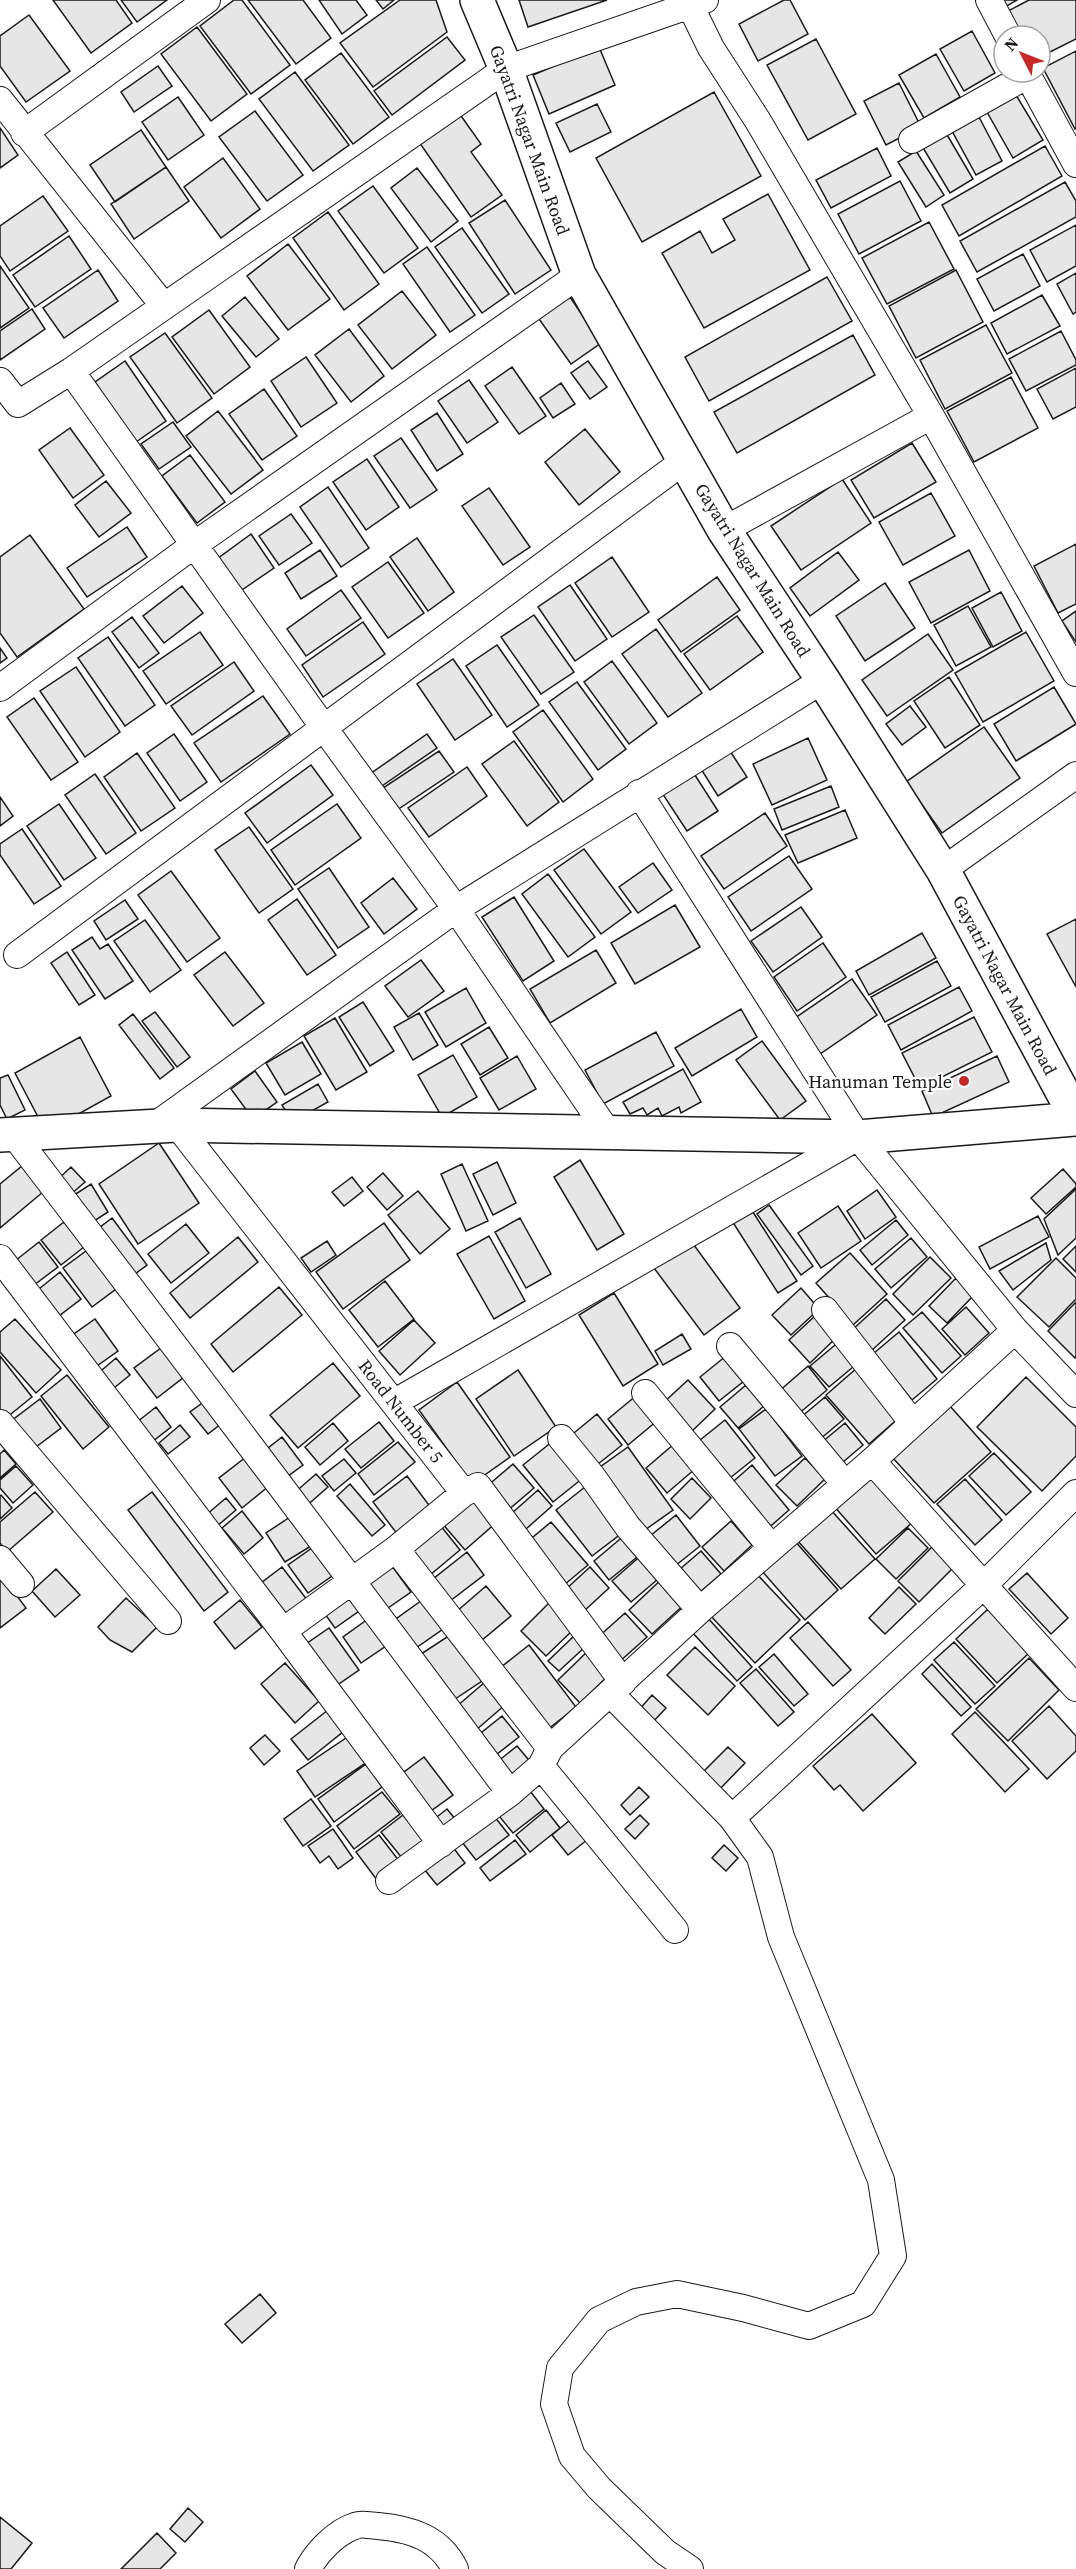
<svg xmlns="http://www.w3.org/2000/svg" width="1076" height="2569" font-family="'Source Serif 4',serif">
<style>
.building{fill:#e6e6e6;stroke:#1a1a1a;stroke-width:1.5}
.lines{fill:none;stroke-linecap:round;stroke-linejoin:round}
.street-casing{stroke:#1a1a1a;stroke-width:28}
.secondary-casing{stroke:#1a1a1a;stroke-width:36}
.street{stroke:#fff;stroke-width:26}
.secondary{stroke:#fff;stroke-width:33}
.poi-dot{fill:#c62828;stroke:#fff;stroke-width:2}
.labels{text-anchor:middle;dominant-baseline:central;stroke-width:4.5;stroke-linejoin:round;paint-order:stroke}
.street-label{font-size:18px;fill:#1a1a1a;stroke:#fff}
.poi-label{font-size:18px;fill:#1a1a1a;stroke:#fff;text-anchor:end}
</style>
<rect width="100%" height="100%" fill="#fff"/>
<path class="building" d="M53,0H116L132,23L91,53Z
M121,0H167L137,22Z
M234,0H242L290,65L251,94L200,26Z
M248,0H303L331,38L296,64Z
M319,0H356L367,15L342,34Z
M376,0H394L383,9Z
M400,0H436L447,32L373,87L340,43Z
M519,0H607L528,27Z
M784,0H790L808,34L758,61L739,24Z
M1001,0H1017L1005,7Z
M1029,0H1076V39L1040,57V36H1018L1006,12Z
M29,15L70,71L26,102L0,66V36Z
M197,27L247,94L211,121L161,54Z
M972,31L995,73L964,91L940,49Z
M447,37L465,60L392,115L374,91Z
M816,39L856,114L808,140L767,65Z
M599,47L615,85L549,114L533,75Z
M1076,51V129H1075L1043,68Z
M341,53L389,117L353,144L305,80Z
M936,54L960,97L924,118L899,75Z
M158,66L172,86L134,112L121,92Z
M295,72L349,145L313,171L259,99Z
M899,83L921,127L886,145L864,101Z
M714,92L761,176L642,242L596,158Z
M1016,95L1043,140L1013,158L987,112Z
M178,97L204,135L168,160L142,122Z
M597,104L611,132L570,152L556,123Z
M255,111L303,175L267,201L219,137Z
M459,113L481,144L471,152L502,195L471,217L419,142Z
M979,117L1002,161L976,175L952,131Z
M0,128L18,155L0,168Z
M141,130L166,167L115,202L90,165Z
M946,133L973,179L950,193L922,146Z
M1045,146L1062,176L959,236L942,205Z
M877,148L891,176L831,208L816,180Z
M916,151L944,195L926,207L898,162Z
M223,158L260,209L221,238L184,187Z
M166,167L189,201L134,239L111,204Z
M417,168L458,221L431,242L391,188Z
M900,181L921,221L859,254L838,214Z
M1065,182L1076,201V217L977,272L960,241Z
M373,186L418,248L384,273L338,211Z
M768,194L810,270L704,328L662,253L700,231L712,253L735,240L723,219Z
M43,196L68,231L10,271L0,256V226Z
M505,200L551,270L515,294L469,223Z
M328,212L379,284L344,310L293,238Z
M929,222L954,269L887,304L862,258Z
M1076,225V266L1047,282L1030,250Z
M462,228L509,294L482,313L435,247Z
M69,236L91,269L35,307L13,275Z
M288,244L330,299L288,330L247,276Z
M427,247L475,315L450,332L403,264Z
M1023,254L1040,286L994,311L977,279Z
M0,266L29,308L0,328Z
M98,270L118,301L64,338L43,308Z
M956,270L983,322L916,358L889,306Z
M1076,273V312L1073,314L1057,284Z
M827,277L852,321L709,401L685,357Z
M402,291L436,335L392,369L358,325Z
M1042,295L1060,326L1007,354L991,323Z
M245,297L279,339L256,357L222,316Z
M570,297L601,343L571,364L539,319Z
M32,309L45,329L0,360V331Z
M209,310L250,367L214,394L172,337Z
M986,325L1012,373L945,409L920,360Z
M349,329L384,376L351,402L315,355Z
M1061,331L1076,360V365L1026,391L1009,359Z
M165,333L212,398L177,423L130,357Z
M853,335L875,375L737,453L714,412Z
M306,357L337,403L301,427L271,381Z
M125,361L166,421L136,442L95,382Z
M588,361L607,387L590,399L571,373Z
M512,367L546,416L519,434L485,386Z
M1076,368V407L1053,419L1037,389Z
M1011,377L1038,428L974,462L947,411Z
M469,380L498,422L467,443L438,401Z
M561,383L575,404L553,418L540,398Z
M264,389L297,436L262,460L229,414Z
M218,411L263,470L231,494L186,436Z
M437,413L463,454L437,471L411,430Z
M173,422L191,447L159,469L141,444Z
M70,428L104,475L73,498L39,450Z
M585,429L620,472L579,505L545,462Z
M401,438L437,490L410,508L374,456Z
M912,443L936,482L874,518L851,480Z
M190,455L225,502L197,523L162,476Z
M367,459L399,507L366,530L333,482Z
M842,479L871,523L801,570L771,526Z
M106,481L131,513L99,537L75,505Z
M328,487L369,548L341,567L300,507Z
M489,488L530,547L503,565L462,506Z
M931,493L955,536L903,565L879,522Z
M291,514L312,543L279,565L259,536Z
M127,527L147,557L87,597L67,568Z
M251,534L274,568L239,592L217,559Z
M30,535L84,609L17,657L0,633V557Z
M417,538L454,592L428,611L390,557Z
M1076,544V604L1058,613L1034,566Z
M320,550L337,576L301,599L285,573Z
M969,550L990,591L931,623L909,582Z
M838,552L859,580L810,616L790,588Z
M612,557L649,612L612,637L575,583Z
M388,562L424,613L388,638L352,587Z
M717,577L740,610L681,652L658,620Z
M885,583L915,628L865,661L836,616Z
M570,585L607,639L575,661L538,607Z
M182,586L203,613L164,643L143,616Z
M341,590L361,618L306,656L287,629Z
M1001,592L1022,631L993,647L972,608Z
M968,606L991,647L956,666L934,625Z
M1076,611V642L1062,621Z
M534,615L574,672L541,694L501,637Z
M737,616L763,652L710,690L684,654Z
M132,617L159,653L139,668L112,632Z
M363,622L385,654L323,697L302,665Z
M656,629L702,693L668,717L622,654Z
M200,632L223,665L166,704L143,671Z
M1026,632L1054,681L983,722L955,673Z
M928,634L953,670L887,716L862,680Z
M108,637L155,705L125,726L78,658Z
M497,645L539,705L507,727L466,666Z
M0,648L7,658L0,663Z
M453,659L492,715L455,740L417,684Z
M612,661L657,723L629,744L584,682Z
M234,662L254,691L192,735L171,706Z
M76,667L120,732L85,757L40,691Z
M949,677L980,725L945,748L914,701Z
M577,682L626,749L598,770L549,702Z
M1054,687L1076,724L1016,761L994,724Z
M263,696L290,734L221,782L194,743Z
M34,698L78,762L51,780L7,717Z
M910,706L926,727L902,745L886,724Z
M543,710L593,779L563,802L513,732Z
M984,727L1020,778L942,833L906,782Z
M174,734L207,782L180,801L147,753Z
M427,734L437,748L379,788L370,774Z
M808,738L827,780L772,805L753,764Z
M514,741L559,802L527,826L482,764Z
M439,751L454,772L397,810L383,788Z
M730,751L747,777L718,796L701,769Z
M137,753L175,808L141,831L104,777Z
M311,765L333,795L267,843L245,813Z
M467,767L487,796L429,837L408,808Z
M693,772L718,811L687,831L662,793Z
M95,774L136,833L106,854L65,795Z
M831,786L839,807L782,830L774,809Z
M0,797L13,816L0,826Z
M59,804L96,858L64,880L27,826Z
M337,804L361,838L295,885L271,850Z
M845,810L857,838L798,863L785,835Z
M765,813L787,846L724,889L701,856Z
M249,827L293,889L259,913L215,850Z
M22,829L61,886L34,904L0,855V844Z
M584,849L631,912L601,934L554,870Z
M789,856L812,889L751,931L728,897Z
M653,863L672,890L638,913L619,887Z
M329,868L369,927L338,948L298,889Z
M171,871L220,938L187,962L138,895Z
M548,874L595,937L568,957L522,894Z
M393,878L417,909L384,934L361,903Z
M514,897L554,961L523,981L482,917Z
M297,899L336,955L307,975L268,920Z
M125,900L138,919L106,940L94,921Z
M675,905L700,947L635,984L611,943Z
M801,907L822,937L773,972L751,941Z
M1076,919V987L1047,934Z
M145,920L181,970L150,992L114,941Z
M922,933L936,958L869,995L856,971Z
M92,937L100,949L108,944L133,981L105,999L72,950Z
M823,943L846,977L797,1011L774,977Z
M596,950L616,983L550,1023L530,989Z
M67,952L95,995L79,1005L51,963Z
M225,952L264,1003L233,1026L194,975Z
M421,960L444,991L408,1017L385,986Z
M937,961L951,986L885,1022L871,997Z
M852,979L877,1015L820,1054L795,1018Z
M959,987L972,1011L901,1050L888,1025Z
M466,988L486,1023L446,1047L425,1012Z
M363,1002L394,1051L370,1066L339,1017Z
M741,1009L757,1037L692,1076L675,1048Z
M155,1012L190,1057L177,1067L142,1021Z
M419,1013L438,1045L413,1060L394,1027Z
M133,1014L174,1068L160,1079L119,1025Z
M974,1017L992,1052L920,1088L902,1053Z
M335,1018L367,1072L336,1090L304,1036Z
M489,1027L508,1058L480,1075L461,1044Z
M656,1032L674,1066L603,1104L585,1070Z
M80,1037L111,1096L46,1132L15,1073Z
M762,1041L806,1101L780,1120L736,1060Z
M302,1042L321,1074L285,1095L266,1063Z
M453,1055L477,1097L442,1117L418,1075Z
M517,1056L536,1089L499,1110L480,1078Z
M997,1056L1009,1082L933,1117L922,1091Z
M683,1069L701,1102L681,1113L679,1107L662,1116L658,1108L647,1115L643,1108L630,1114L623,1102Z
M255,1071L277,1102L253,1119L231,1089Z
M8,1075L25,1110L7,1119L0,1105V1078Z
M318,1084L328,1102L292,1122L282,1105Z
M159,1143L199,1203L138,1244L99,1184Z
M580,1160L624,1234L597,1250L554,1177Z
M497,1162L516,1203L493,1215L473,1174Z
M462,1164L488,1221L466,1231L441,1174Z
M22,1166L43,1192L0,1228V1184Z
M71,1167L85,1182L69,1196L56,1181Z
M1063,1169L1076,1184V1187L1046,1214L1031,1198Z
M383,1173L403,1196L387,1210L367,1187Z
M352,1177L363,1191L344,1206L332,1192Z
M91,1184L108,1212L88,1225L71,1197Z
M1076,1189V1238L1058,1255L1044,1219Z
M877,1190L896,1217L865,1239L847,1211Z
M418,1191L450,1229L420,1254L388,1215Z
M769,1205L813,1266L801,1275L757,1214Z
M838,1206L861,1241L821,1268L798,1233Z
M751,1209L797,1281L778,1293L732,1221Z
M1038,1216L1049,1237L990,1269L979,1247Z
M112,1218L147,1265L131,1277L95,1231Z
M520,1218L551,1274L526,1288L495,1232Z
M896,1220L908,1235L872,1265L860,1250Z
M64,1222L84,1247L61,1265L41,1240Z
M384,1223L410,1260L343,1309L316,1272Z
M186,1224L209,1253L171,1283L148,1254Z
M489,1236L525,1301L494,1319L457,1254Z
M238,1237L258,1262L190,1318L170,1293Z
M911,1238L927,1257L891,1288L875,1269Z
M327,1241L336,1255L311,1272L301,1258Z
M691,1241L740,1308L704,1335L654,1268Z
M39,1242L58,1267L30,1288L11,1264Z
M1046,1243L1051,1260L1013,1290L999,1271Z
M1076,1246V1272L1063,1259Z
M86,1251L116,1289L92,1307L63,1268Z
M850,1253L887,1294L853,1325L816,1283Z
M930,1257L951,1278L913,1315L893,1294Z
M1056,1258L1076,1278V1299L1049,1327L1017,1297Z
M60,1272L81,1299L55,1319L34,1293Z
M956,1278L974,1295L947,1323L929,1306Z
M385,1281L414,1319L378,1347L349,1310Z
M279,1287L302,1315L233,1372L211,1344Z
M801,1288L819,1309L791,1335L772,1315Z
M614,1293L658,1364L623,1386L579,1315Z
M886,1299L905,1320L870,1352L851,1331Z
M1076,1302V1356L1075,1358L1048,1331Z
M966,1307L989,1333L965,1355L942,1329Z
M922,1312L961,1356L942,1373L903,1328Z
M815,1316L836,1338L810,1363L789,1340Z
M15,1319L61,1370L36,1393L0,1352V1332Z
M95,1319L118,1351L94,1368L71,1336Z
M414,1320L435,1343L400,1375L379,1351Z
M899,1332L937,1379L912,1400L874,1353Z
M682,1334L691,1349L663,1365L655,1351Z
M841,1340L859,1362L829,1387L810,1366Z
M161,1348L184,1377L157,1398L134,1368Z
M0,1356L32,1397L6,1418L0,1410Z
M726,1356L744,1381L719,1401L700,1377Z
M116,1358L130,1375L109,1392L95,1376Z
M333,1363L360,1396L298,1448L270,1415Z
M808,1366L827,1390L797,1415L778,1392Z
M858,1367L901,1416L869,1444L826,1395Z
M518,1370L556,1427L514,1456L476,1399Z
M67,1375L109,1427L83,1449L41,1396Z
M1026,1377L1076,1427V1456L1042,1491L977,1427Z
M688,1380L715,1409L689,1434L662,1404Z
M457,1382L510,1457L472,1484L419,1410Z
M746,1385L764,1406L738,1428L720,1407Z
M637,1395L657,1421L628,1445L608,1419Z
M825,1397L844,1419L819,1440L800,1418Z
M40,1399L61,1428L32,1450L11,1421Z
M205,1401L222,1423L208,1434L190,1412Z
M949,1405L991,1452L934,1503L892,1457Z
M156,1407L171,1427L148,1445L132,1426Z
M766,1409L802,1456L775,1476L739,1429Z
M597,1414L622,1445L593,1468L569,1437Z
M725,1420L755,1458L725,1482L695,1444Z
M379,1422L394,1441L361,1468L345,1449Z
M333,1423L348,1441L320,1465L305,1447Z
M845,1423L863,1445L835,1469L816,1447Z
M180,1425L190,1437L168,1454L159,1443Z
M282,1437L303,1465L284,1479L263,1452Z
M558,1437L588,1474L553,1502L523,1465Z
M398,1442L415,1462L374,1495L358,1474Z
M674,1444L695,1469L667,1493L646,1468Z
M628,1447L673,1510L638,1535L593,1472Z
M4,1450L16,1464L0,1478V1454Z
M994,1453L1031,1492L1006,1515L969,1476Z
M246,1457L269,1486L242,1508L219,1478Z
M805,1458L825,1479L797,1506L776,1485Z
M344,1459L356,1473L334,1491L322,1476Z
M513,1464L534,1488L507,1511L486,1487Z
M752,1465L789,1510L764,1532L727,1487Z
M16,1466L33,1485L13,1503L0,1488V1480Z
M870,1473L913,1522L876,1554L833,1505Z
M316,1474L328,1487L304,1508L293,1494Z
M407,1476L432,1509L398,1535L373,1502Z
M692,1478L711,1498L690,1519L671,1499Z
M965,1479L1002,1520L975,1545L937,1504Z
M590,1483L626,1530L592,1556L556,1510Z
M350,1484L385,1525L372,1536L337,1496Z
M538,1490L552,1506L526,1529L512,1513Z
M35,1492L53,1512L7,1552L0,1543V1522Z
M152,1492L228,1592L204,1611L128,1510Z
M474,1494L497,1522L465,1550L441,1522Z
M1,1495L12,1508L0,1519V1496Z
M226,1498L236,1510L216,1527L206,1515Z
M830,1509L875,1559L841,1589L796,1539Z
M242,1511L263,1538L244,1554L222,1528Z
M296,1513L316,1543L285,1562L266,1533Z
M676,1515L700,1546L670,1570L645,1540Z
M731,1521L752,1545L724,1571L702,1547Z
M551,1522L588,1565L564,1585L527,1542Z
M440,1525L460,1550L430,1575L409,1550Z
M908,1528L928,1548L896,1579L876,1559Z
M626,1534L642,1553L609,1580L594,1561Z
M794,1540L838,1590L805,1620L761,1570Z
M932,1547L953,1568L919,1602L898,1581Z
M312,1548L332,1576L308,1593L288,1565Z
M701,1551L721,1574L693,1598L673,1575Z
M467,1552L484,1575L450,1601L433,1579Z
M645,1552L664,1574L631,1602L612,1581Z
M389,1562L411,1592L385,1610L364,1581Z
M282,1567L308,1601L283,1620L257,1586Z
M590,1567L609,1588L584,1611L565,1590Z
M56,1569L80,1595L55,1617L32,1591Z
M753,1570L800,1620L755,1663L708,1613Z
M0,1573L26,1608L0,1628Z
M1027,1573L1068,1618L1051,1634L1009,1589Z
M665,1576L688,1601L652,1634L629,1610Z
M486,1586L511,1616L481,1641L456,1612Z
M899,1587L916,1604L885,1634L869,1618Z
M349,1591L362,1609L335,1628L322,1610Z
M126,1598L157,1627L132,1652L110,1640L98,1627Z
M425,1598L446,1627L413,1650L393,1621Z
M240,1600L262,1627L235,1649L214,1622Z
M550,1602L575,1628L546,1656L521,1631Z
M988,1609L1029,1653L997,1683L956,1639Z
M625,1613L647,1637L618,1663L596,1639Z
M707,1617L752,1667L737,1681L691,1631Z
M368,1619L386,1646L361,1663L343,1637Z
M808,1622L851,1670L833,1686L790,1638Z
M329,1628L359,1670L333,1688L303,1646Z
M450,1635L482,1681L452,1701L421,1654Z
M575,1635L586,1646L559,1671L548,1661Z
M954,1642L995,1686L975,1704L934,1660Z
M529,1645L576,1707L547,1730L500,1668Z
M695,1647L735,1686L708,1715L667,1675Z
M589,1650L611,1673L580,1703L558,1680Z
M774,1654L808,1694L794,1706L759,1667Z
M1029,1658L1059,1690L1008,1741L976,1709Z
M285,1663L319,1701L295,1723L261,1684Z
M932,1664L971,1707L961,1716L922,1674Z
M756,1669L794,1712L778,1726L740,1683Z
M485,1682L505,1705L476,1730L456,1707Z
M652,1695L666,1708L651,1724L638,1711Z
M1049,1706L1076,1736V1751L1047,1779L1012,1741Z
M328,1710L344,1731L308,1760L291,1739Z
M975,1712L1029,1769L1005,1792L952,1734Z
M872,1714L916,1763L863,1811L840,1785L834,1790L813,1766Z
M502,1716L519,1737L492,1758L476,1737Z
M265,1735L280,1751L264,1765L250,1748Z
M349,1736L367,1762L315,1797L297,1771Z
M517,1746L533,1765L514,1781L497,1762Z
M728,1747L745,1763L718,1791L701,1774Z
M424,1757L453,1795L428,1813L400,1775Z
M366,1764L382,1787L334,1822L318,1799Z
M527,1787L544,1809L513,1833L495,1811Z
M639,1787L649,1797L630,1815L621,1805Z
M382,1792L400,1814L354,1849L337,1826Z
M311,1799L331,1826L303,1846L284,1819Z
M447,1809L456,1820L442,1831L433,1820Z
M546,1810L560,1828L530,1852L516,1835Z
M403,1815L424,1841L402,1858L381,1832Z
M640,1815L649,1824L635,1839L625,1829Z
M494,1816L509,1835L476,1860L462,1842Z
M570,1820L587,1840L568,1855L552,1835Z
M333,1829L353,1858L338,1869L329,1856L320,1863L308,1846Z
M379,1835L400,1862L377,1880L356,1852Z
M515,1840L526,1854L490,1881L480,1868Z
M724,1845L738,1858L726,1871L712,1858Z
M452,1846L465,1863L437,1885L424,1869Z
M260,2294L276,2313L242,2343L225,2324Z
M188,2508L203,2522L185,2542L170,2529Z
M0,2517L32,2543L11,2569H0Z
M157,2533L176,2553L160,2569H121Z"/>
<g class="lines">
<g class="street-casing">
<path id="street" d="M989,0L1008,36
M690,5L711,48L758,121L931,416L1076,673
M1026,72L1076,164
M0,100L163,305
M24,133L207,0
M912,140L1028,75
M71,371L324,728L456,909L607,1131
M0,381L18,404L71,371L506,69L705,0
M724,530L931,416
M0,688L194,545L579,275
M639,793L858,1137L1015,1330L1076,1394
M943,870L1076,775
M17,955L684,461
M177,1125L464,1493L478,1486L623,1682
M154,1126L456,909L823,680
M14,1135C181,1353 346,1572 510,1793
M0,1258L283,1631L441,1844
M825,1310L912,1422
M730,1346L845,1484
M645,1393L771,1547
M395,1402L858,1137
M0,1423L168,1621
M561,1438L592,1476L628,1527L700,1610
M872,1461L1076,1688
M396,1549L550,1748
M0,1559L21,1584
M283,1631L396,1549L464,1493
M611,1694L732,1818L983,1586L1076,1493
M541,1766L675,1930
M389,1881L510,1793L541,1766L550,1748L700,1610L872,1461L1015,1330
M308,2569C317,2552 336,2532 355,2526C361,2523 372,2526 378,2526C411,2529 440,2538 455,2569
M690,2569L665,2552L599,2488L572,2456L554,2404L560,2368L599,2320L636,2302L677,2294L743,2308L809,2326L863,2304L893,2256L881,2180L781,1937L760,1857L732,1818"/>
</g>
<g class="secondary-casing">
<path id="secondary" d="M477,0L506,69L579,275L724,530L823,680L943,870L1076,1117
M0,1135L177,1125L858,1137L1076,1119"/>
</g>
<use href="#street" class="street"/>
<use href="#secondary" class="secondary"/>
</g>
<circle class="poi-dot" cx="964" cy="1081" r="6"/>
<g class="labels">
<g class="street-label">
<text transform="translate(530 140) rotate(70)">Gayatri Nagar Main Road</text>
<text transform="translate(753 570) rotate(58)">Gayatri Nagar Main Road</text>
<text transform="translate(1005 985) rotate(62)">Gayatri Nagar Main Road</text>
<text transform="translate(401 1411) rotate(52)">Road Number 5</text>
</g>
<g class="poi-label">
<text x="952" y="1081">Hanuman Temple</text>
</g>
</g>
<g transform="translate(1022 54) rotate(312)"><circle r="28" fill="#ffffff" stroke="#a3a3a3" stroke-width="1.5"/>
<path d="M0-4.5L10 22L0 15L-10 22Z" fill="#c62828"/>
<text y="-9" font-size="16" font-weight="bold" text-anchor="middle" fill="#1a1a1a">N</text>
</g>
</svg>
